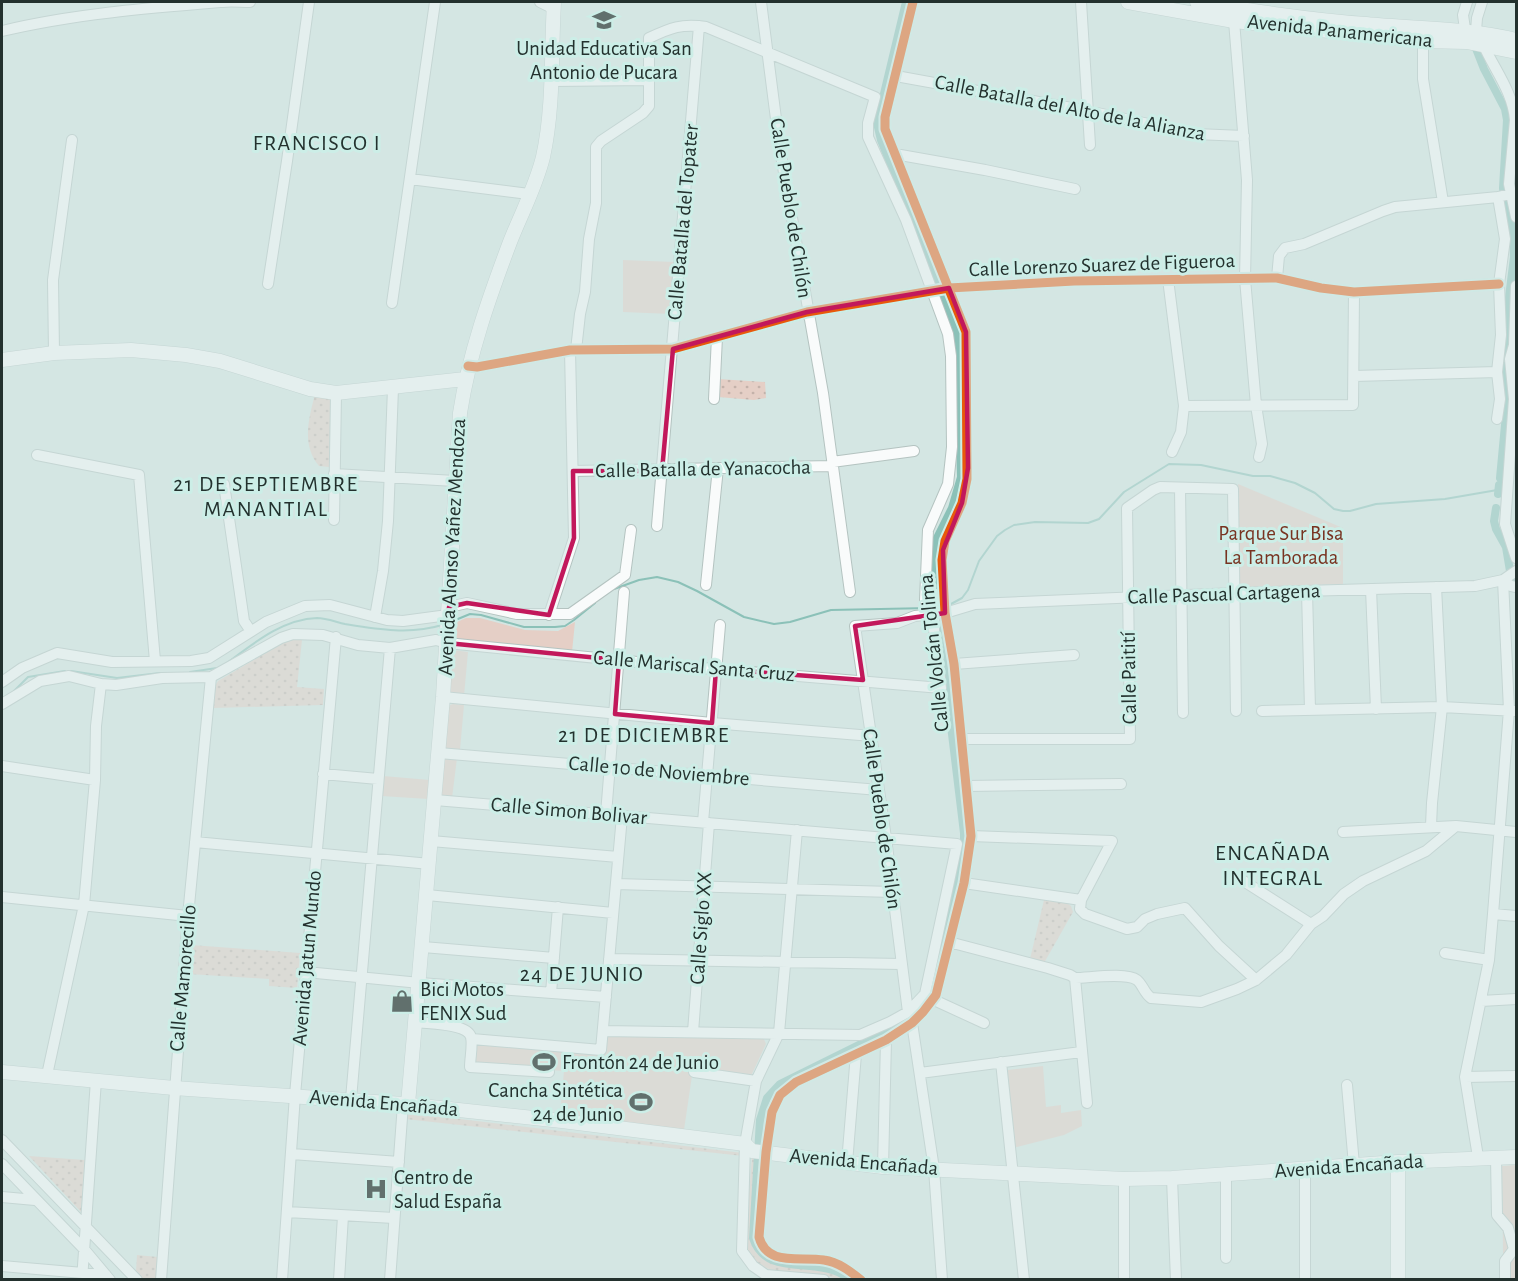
<svg xmlns="http://www.w3.org/2000/svg" width="1518" height="1281" font-family="'Alegreya Sans',sans-serif">
<style>
.grass{fill:url(#grass-dots)}
.green{fill:#e5cfc6}
.lines{fill:none;stroke-linecap:round;stroke-linejoin:round}
.stream{stroke:#8bc1b8;stroke-width:2}
.canal{stroke:#8bc1b8;stroke-width:8}
.minor-casing{stroke:#b4c3c0;stroke-width:12}
.major-casing{stroke:#b4c3c0;stroke-width:15}
.minor{stroke:#f9fbfb;stroke-width:10}
.major{stroke:#f9fbfb;stroke-width:14}
.cycleway-casing{stroke:#cceee7;stroke-width:13}
.cycleway{stroke:#e8590c;stroke-width:9}
.marked{fill:none;stroke:#c2185b;stroke-width:4.5;stroke-linejoin:round}
.labels{text-anchor:middle;dominant-baseline:central;stroke-width:6;stroke-linejoin:round;paint-order:stroke}
.street-label{font-size:21px;fill:#23312e;stroke:#cceee7}
.poi-label{font-size:21px;fill:#23312e;stroke:#cceee7;text-anchor:start}
.park-label{font-size:21px;fill:#783321;stroke:#cceee7}
.neighbourhood-label{font-size:22px;letter-spacing:1.5px;fill:#23312e;stroke:#cceee7}
</style>
<defs>
<pattern id="grass-dots" width="8" height="8" patternUnits="userSpaceOnUse" patternTransform="scale(1.5)"><rect width="8" height="8" fill="#e5cfc6"/><path d="M2 2h.1M6 6h.1" fill="none" stroke="#c4b2aa" stroke-width="1.8" stroke-linecap="round"/></pattern>
</defs>
<rect width="100%" height="100%" fill="#d4e6e3"/>
<path class="grass" d="M718,379L765,382L766,398L754,400L718,397Z
M315,394L331,398L329,467L319,466C301,445 309,418 315,394Z
M291,640H302L297,687L324,689L323,705L214,708L210,703L213,689L218,681L282,643Z
M1044,900L1065,902L1071,906L1073,912L1044,963L1030,959Z
M191,945L300,953L297,988L269,986V979L189,974Z
M408,1113H409L743,1153V1156L405,1119Z
M29,1156L85,1160L81,1212Z
M752,1157H761L762,1251L829,1265L855,1279H836L827,1276C808,1274 770,1274 756,1263C750,1257 747,1249 745,1242Z
M137,1255L158,1257L156,1279H143L136,1271Z"/>
<path class="green" d="M623,260L675,262L671,314L623,312Z
M1238,484L1343,528V584L1244,587L1239,584Z
M466,618H480L525,630L558,631L575,622L572,652L457,640L453,635L455,623Z
M453,650L468,652L464,696L449,692Z
M453,704L464,705L460,750L447,749L444,746L447,706Z
M445,756L457,758L452,798L442,797L440,794L443,759Z
M383,776L430,780L428,799L381,796Z
M608,1035L763,1037L766,1044L751,1076L693,1069L684,1130L560,1115L564,1071L474,1065L476,1044L605,1055Z
M1043,1066L1046,1107L1061,1105V1113L1081,1110L1082,1126L1064,1135L1013,1148L1005,1074L1008,1070Z
M1516,1165V1279H1508V1262L1503,1254L1502,1166Z"/>
<g class="lines">
<path class="stream" d="M614,589L639,580L657,577L678,582L697,591L744,617L774,624L790,622L831,610L930,608
M951,604L962,598L968,590L979,561L997,536L1005,530L1014,525L1035,522L1088,523L1099,519L1124,492L1169,464L1201,465L1253,476H1270L1295,483L1315,493L1334,509L1343,511H1350L1376,504L1445,499L1503,489
M453,621L470,614L481,615L524,627H555L565,626L574,620L595,603
M227,663C254,643 283,619 317,618C326,618 336,622 345,624C376,629 410,635 442,625
M71,671L117,678L160,673
M190,672L217,668
M14,691L28,677L65,671"/>
<path class="canal" d="M906,2L877,123L881,140L957,335L961,477L952,508L935,542V585
M1475,46L1484,69L1505,109L1507,120L1503,188L1504,198L1513,231L1514,257L1507,313L1508,348L1502,364L1507,404L1500,478
M1498,494L1499,485
M1496,508L1494,521L1496,529L1506,547L1510,571L1516,578
M928,1001L964,850V833L939,627
M850,1280C821,1253 767,1281 753,1238L760,1120L767,1098L780,1084L897,1026L917,1011"/>
<g class="minor-casing">
<path id="minor" d="M540,2L554,9
M761,2L780,150L823,393L850,592
M1081,2L1090,145
M1234,21L1247,180L1245,279L1256,405L1262,444L1259,457
M2,31C73,14 148,8 222,2C231,1 240,2 250,2
M1476,31L1477,18L1482,2
M1466,36L1463,15L1467,2
M1483,40V44C1494,69 1513,92 1515,120L1509,184L1516,217
M1423,41V79L1443,202
M896,76L1088,111L1195,134L1244,136
M551,81L649,80
M895,154L985,170L1075,189
M410,179L529,194
M1277,278L1279,256L1285,248L1304,244L1383,211L1395,207L1498,197L1510,194
M1168,279L1184,406L1181,432L1172,452
M268,284L287,161L309,2
M1516,286L1514,345L1510,359L1514,399L1505,524L1516,558
M392,303L435,2
M576,350L580,314L585,292L589,239L596,203V147L601,141L643,113L649,106V38C670,28 682,23 706,27L875,97L868,123V137L906,220L948,334L951,356L952,447L948,484L928,530L925,600
M54,353L53,280L72,140
M468,366L477,367L570,350L673,349L807,312L949,288L1074,281L1277,278L1321,288L1354,292L1499,284
M1354,376L1497,372
M714,399L717,337
M1184,406L1353,405L1354,292
M1497,419L1500,399L1497,372L1501,335L1499,284L1505,239L1498,197
M37,455L139,475L155,661
M832,462L914,451
M573,471L833,466
M334,474L455,481
M224,484L244,621L250,630
M1180,488L1183,713
M334,520L336,393
M657,526L699,26
M1503,580L1511,586L1516,587
M706,585L718,468
M1371,589L1376,709
M1307,591L1310,710
M449,607L467,603L517,614H570L625,575L631,530
M549,615L574,538L570,350
M375,617L383,571L388,521L393,388
M954,664L1074,655
M2,682L22,668L57,653L112,662L191,661L209,658L266,622L305,606L330,605L387,620L403,621L448,615
M443,697L712,723L872,736
M2,704L40,681L69,676L101,684L116,685L162,678L211,677L281,638L293,634L323,635L358,645L390,648L436,640L447,643L667,665L941,688L934,630V614
M1262,711L1442,707L1516,711
M962,739H1130L1127,508L1153,490L1160,487L1233,489L1236,711
M439,753L879,790
M2,766L95,780
M323,774L378,779
M966,786L1121,784
M435,800L957,844L925,994L908,1012L890,1022L860,1035L603,1031
M606,814L624,592
M703,822L720,625
M1431,826L1432,803L1442,707L1436,587
M797,830L779,1033L756,1081L745,1144L742,1251L753,1266L766,1275L824,1280
M1343,832L1456,826L1516,832
M971,836L1112,841L1081,900
M431,841L618,857
M195,842L430,864
M1242,880L1311,924
M964,883L1081,900L1080,909L1085,914L1127,929L1137,927L1145,919L1157,914L1185,908L1219,946L1256,980
M616,884L892,892
M427,895L613,913
M2,897L188,916
M1493,914L1516,916
M949,942L1048,968L1070,975L1075,978C1089,978 1126,972 1137,980C1143,985 1144,993 1151,998L1201,1002L1237,989L1256,980L1286,955L1311,924L1323,916L1344,894L1363,881L1426,851L1456,826
M423,947L554,958
M1445,953L1489,960
M609,959L901,964
M306,972L420,983L606,997
M1075,978L1087,1103
M551,993L558,907
M934,1000L984,1023
M1481,1001L1516,999
M908,1012L886,838L855,626L897,623L915,616L945,613L975,604L1235,593L1475,586L1503,580L1516,571
M416,1022C429,1024 467,1023 471,1037C473,1045 470,1058 470,1067L549,1072
M912,1023L934,1169L942,1280
M693,1032L709,823
M472,1039L601,1050L622,816
M1001,1062L1024,1280
M694,1072L756,1081
M920,1073L1081,1052
M47,1075L84,905L95,780L96,726L101,684
M1465,1077L1516,1076
M1347,1085L1354,1165
M351,1099L390,648
M2,1140L137,1280
M292,1154L399,1162
M1478,1157L1465,1077L1489,960L1493,914L1509,710L1503,580
M1496,1157L1497,1215L1508,1228L1514,1249L1505,1261V1280
M847,1163L856,1054
M2,1164L84,1249L110,1280
M883,1167L886,1040
M1226,1175V1258
M1172,1178L1176,1280
M2,1197L35,1200
M287,1212L394,1218
M2,1266L106,1275
M82,1280L96,1080
M161,1280L188,916L211,677
M282,1280L295,1095L336,637
M339,1280L343,1216
M390,1280L403,1104
M861,1280C850,1271 838,1262 824,1260C800,1256 767,1267 759,1237L766,1152L772,1112L780,1095L796,1082L886,1040L912,1023L923,1012L936,995L964,883L971,836L954,664L945,613L942,560L945,541L962,503L967,479L966,332L885,129V117L913,2
M1124,1280V1179
M1305,1280V1169"/>
</g>
<g class="major-casing">
<path id="major" d="M1128,2L1234,21L1423,41L1467,42L1516,52
M1197,2C1253,11 1309,20 1366,24C1417,29 1467,28 1516,40
M2,360L54,353L131,350L186,355L220,361L310,389L336,393L465,379
M2,1072L174,1088L403,1104L562,1121L745,1144L752,1151L883,1167L1124,1179L1172,1178L1398,1162L1516,1157
M408,1104L443,697L460,413C469,354 489,298 510,242C521,214 536,186 543,157C554,107 551,52 554,2
M1398,1280V1162"/>
</g>
<use href="#minor" class="minor"/>
<use href="#major" class="major"/>
<g class="cycleway-casing">
<path id="cycleway" d="M468,366L477,367L570,350L673,349L807,312L949,288L1074,281L1277,278L1321,288L1354,292L1499,284
M861,1280C850,1271 838,1262 824,1260C800,1256 767,1267 759,1237L766,1152L772,1112L780,1095L796,1082L886,1040L912,1023L923,1012L936,995L964,883L971,836L954,664L945,613L942,560L945,541L962,503L967,479L966,332L885,129V117L913,2"/>
</g>
<use href="#cycleway" class="cycleway"/>
</g>
<path d="M0 0H1518V1281H0ZM949,288L966,332L968,468L962,503L943,550L945,613L855,626L863,680L716,669L712,723L615,714L619,660L447,643L449,607L467,603L549,615L574,538L573,471H662L673,349L807,312Z" fill="#d4e6e3" fill-opacity=".55" fill-rule="evenodd"/>
<path class="marked" d="M949,288L966,332L968,468L962,503L943,550L945,613L855,626L863,680L716,669L712,723L615,714L619,660L447,643L449,607L467,603L549,615L574,538L573,471H662L673,349L807,312Z"/>
<defs>
<g id="school-bare" transform="scale(1.8)"><path d="M0-5L7-2L0 1L-7-2ZM-4 1L0 2.5L4 1V4Q0 6-4 4Z" fill="#61706d" stroke="#cceee7" stroke-width="2.5" paint-order="stroke"/></g>
<g id="shop-bare" transform="scale(1.8)"><path d="M-5-2.5h2.3a2.7 3.5 0 0 1 5.4 0H5L5.5 6h-11ZM-1.5-2.5h3a1.5 2.3 0 0 0-3 0Z" fill="#61706d" stroke="#cceee7" stroke-width="2.5" paint-order="stroke"/></g>
<g id="stadium-bare" transform="scale(1.8)"><path d="M0-5a6.5 5 0 1 0 0 10a6.5 5 0 1 0 0-10ZM-3.5-1.8h7v3.6h-7Z" fill="#61706d" stroke="#cceee7" stroke-width="2.5" paint-order="stroke"/></g>
<g id="hospital-bare" transform="scale(1.8)"><path d="M-5-5h3v3.5h4V-5h3V5h-3V1.5h-4V5h-3Z" fill="#61706d" stroke="#cceee7" stroke-width="2.5" paint-order="stroke"/></g>
</defs>
<g fill-rule="evenodd">
<use href="#school-bare" x="604" y="20"/>
<use href="#shop-bare" x="402" y="1001"/>
<use href="#stadium-bare" x="544" y="1062"/>
<use href="#stadium-bare" x="641" y="1102"/>
<use href="#hospital-bare" x="376" y="1189"/>
</g>
<g class="labels">
<g class="street-label">
<text transform="translate(1340 31) rotate(6)">Avenida Panamericana</text>
<text transform="translate(1070 108) rotate(11)">Calle Batalla del Alto de la Alianza</text>
<text transform="translate(791 208) rotate(81)">Calle Pueblo de Chilón</text>
<text transform="translate(683 222) rotate(-85)">Calle Batalla del Topater</text>
<text transform="translate(1102 265) rotate(-2)">Calle Lorenzo Suarez de Figueroa</text>
<text transform="translate(703 469) rotate(-1)">Calle Batalla de Yanacocha</text>
<text transform="translate(452 547) rotate(-87)">Avenida Alonso Yañez Mendoza</text>
<text transform="translate(1224 594) rotate(-2)">Calle Pascual Cartagena</text>
<text transform="translate(934 653) rotate(-96)">Calle Volcán Tolima</text>
<text transform="translate(694 666) rotate(5)">Calle Mariscal Santa Cruz</text>
<text transform="translate(1129 678) rotate(-91)">Calle Paitití</text>
<text transform="translate(659 771) rotate(5)">Calle 10 de Noviembre</text>
<text transform="translate(569 811) rotate(5)">Calle Simon Bolivar</text>
<text transform="translate(882 819) rotate(82)">Calle Pueblo de Chilón</text>
<text transform="translate(701 928) rotate(-86)">Calle Siglo XX</text>
<text transform="translate(307 958) rotate(-85)">Avenida Jatun Mundo</text>
<text transform="translate(183 978) rotate(-85)">Calle Mamorecillo</text>
<text transform="translate(384 1103) rotate(5)">Avenida Encañada</text>
<text transform="translate(864 1162) rotate(5)">Avenida Encañada</text>
<text transform="translate(1349 1166) rotate(-4)">Avenida Encañada</text>
</g>
<g class="poi-label">
<text x="604" y="48" text-anchor="middle">Unidad Educativa San<tspan x="604" dy="24">Antonio de Pucara</tspan></text>
<text x="420" y="989">Bici Motos<tspan x="420" dy="24">FENIX Sud</tspan></text>
<text x="562" y="1062">Frontón 24 de Junio</text>
<text x="623" y="1090" text-anchor="end">Cancha Sintética<tspan x="623" dy="24">24 de Junio</tspan></text>
<text x="394" y="1177">Centro de<tspan x="394" dy="24">Salud España</tspan></text>
</g>
<g class="park-label">
<text x="1281" y="533">Parque Sur Bisa<tspan x="1281" dy="24">La Tamborada</tspan></text>
</g>
<g class="neighbourhood-label">
<text x="317" y="143">FRANCISCO I</text>
<text x="266" y="484">21 DE SEPTIEMBRE<tspan x="266" dy="25">MANANTIAL</tspan></text>
<text x="644" y="735">21 DE DICIEMBRE</text>
<text x="1273" y="853">ENCAÑADA<tspan x="1273" dy="25">INTEGRAL</tspan></text>
<text x="582" y="974">24 DE JUNIO</text>
</g>
</g>
<rect width="1518" height="1281" fill="none" stroke="#23312e" stroke-width="6"/>
</svg>
